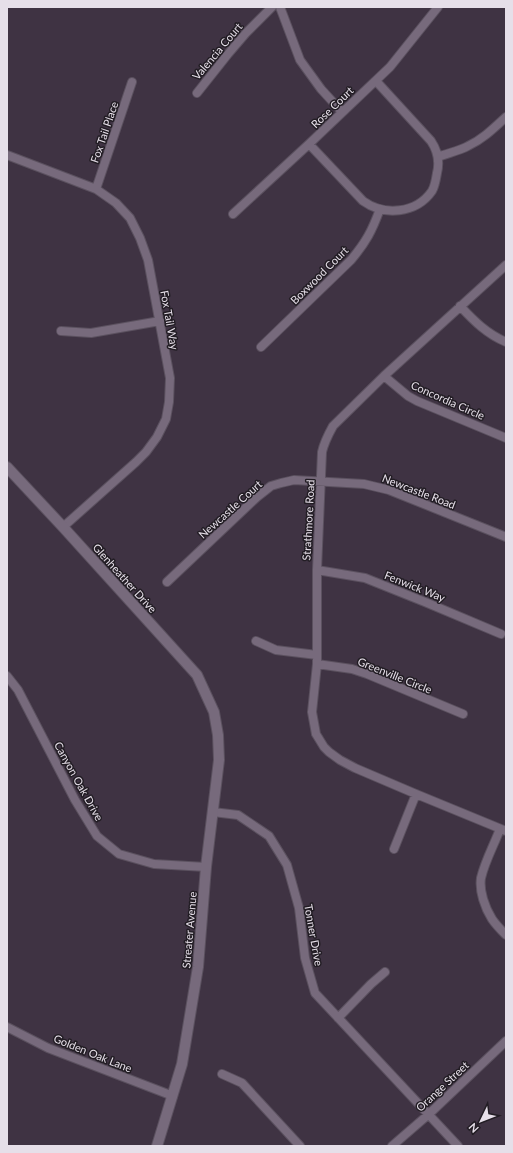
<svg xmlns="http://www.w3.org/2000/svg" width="513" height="1153" font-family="Lato,sans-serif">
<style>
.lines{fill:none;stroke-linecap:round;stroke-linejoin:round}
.minor-casing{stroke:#5b515f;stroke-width:10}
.tertiary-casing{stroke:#5b515f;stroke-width:12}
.minor{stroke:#776a7c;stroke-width:8}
.tertiary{stroke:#776a7c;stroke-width:10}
.labels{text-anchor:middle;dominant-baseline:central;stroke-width:3;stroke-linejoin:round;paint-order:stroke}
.street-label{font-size:11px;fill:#e6dfe9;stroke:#221d24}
</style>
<rect width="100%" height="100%" fill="#3f3343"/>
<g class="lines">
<g class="minor-casing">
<path id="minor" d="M280,7L300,60L321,89L342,112
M197,93L228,54L246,33L272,7
M309,144L363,201C384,216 416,214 432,191C435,186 436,179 437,173C440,161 437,150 431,141L376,81
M7,155L96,189L116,203L130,218L140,238L148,260L170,378L169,402L166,419L157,437L146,452L136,462L63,527
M438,157C448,153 459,151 468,146C483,139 494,128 506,117
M96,189L132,82
M233,214L309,144L390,67L438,7
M506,265L384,376L333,426C328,435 324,443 322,452L317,570V664L312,712L316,734L324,747L329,752L340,760L355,768L416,794L506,831
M460,306C474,321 487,334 506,342
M61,331L91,333L160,321
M261,347L351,260C366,242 372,231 380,209
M384,376L408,396L417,401L506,438
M317,570L365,578L425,602L501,634
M167,582L257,497L271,486L281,483L294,480L364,484L389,490L506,537
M256,641L276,650L317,655
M317,664L352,669L367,674L463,714
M7,676L18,690L75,800L97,836L119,854L154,864L206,867
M213,812L238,815L269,836L287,865L299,908L305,958L315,993L458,1146
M500,829C494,845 485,861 481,878C479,891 485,908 492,919C496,925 501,930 506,935
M394,849L416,794
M338,1018L371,984L385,972
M7,1027L48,1048L173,1096
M222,1074L242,1083L300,1146
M392,1146L429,1114L506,1041"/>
</g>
<g class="tertiary-casing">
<path id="tertiary" d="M7,467L63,527L197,675L214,712L218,735L219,760L206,867L198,967L182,1064L157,1146"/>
</g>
<use href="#minor" class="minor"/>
<use href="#tertiary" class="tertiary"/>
</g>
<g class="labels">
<g class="street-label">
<text transform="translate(217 51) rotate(-50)">Valencia Court</text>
<text transform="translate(332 107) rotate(-44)">Rose Court</text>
<text transform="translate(104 132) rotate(-71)">Fox Tail Place</text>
<text transform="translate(319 275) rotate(-45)">Boxwood Court</text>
<text transform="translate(170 320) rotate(80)">Fox Tail Way</text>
<text transform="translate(448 400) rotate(24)">Concordia Circle</text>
<text transform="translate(419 491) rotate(21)">Newcastle Road</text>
<text transform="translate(230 509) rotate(-42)">Newcastle Court</text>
<text transform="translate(308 520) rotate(-87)">Strathmore Road</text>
<text transform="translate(125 578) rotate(48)">Glenheather Drive</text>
<text transform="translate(415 586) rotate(22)">Fenwick Way</text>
<text transform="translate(395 675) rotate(22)">Greenville Circle</text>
<text transform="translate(79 781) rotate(61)">Canyon Oak Drive</text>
<text transform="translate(189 930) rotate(-85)">Streater Avenue</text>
<text transform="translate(314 935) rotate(80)">Tonner Drive</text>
<text transform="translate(93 1053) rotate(22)">Golden Oak Lane</text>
<text transform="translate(442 1086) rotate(-43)">Orange Street</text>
</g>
</g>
<rect width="513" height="1153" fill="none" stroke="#e6dfe9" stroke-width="16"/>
<g transform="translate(481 1121) rotate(227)" stroke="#221d24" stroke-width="3" paint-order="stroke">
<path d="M0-3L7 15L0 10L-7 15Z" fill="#e6dfe9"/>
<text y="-6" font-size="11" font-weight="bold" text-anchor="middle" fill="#e6dfe9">N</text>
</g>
</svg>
